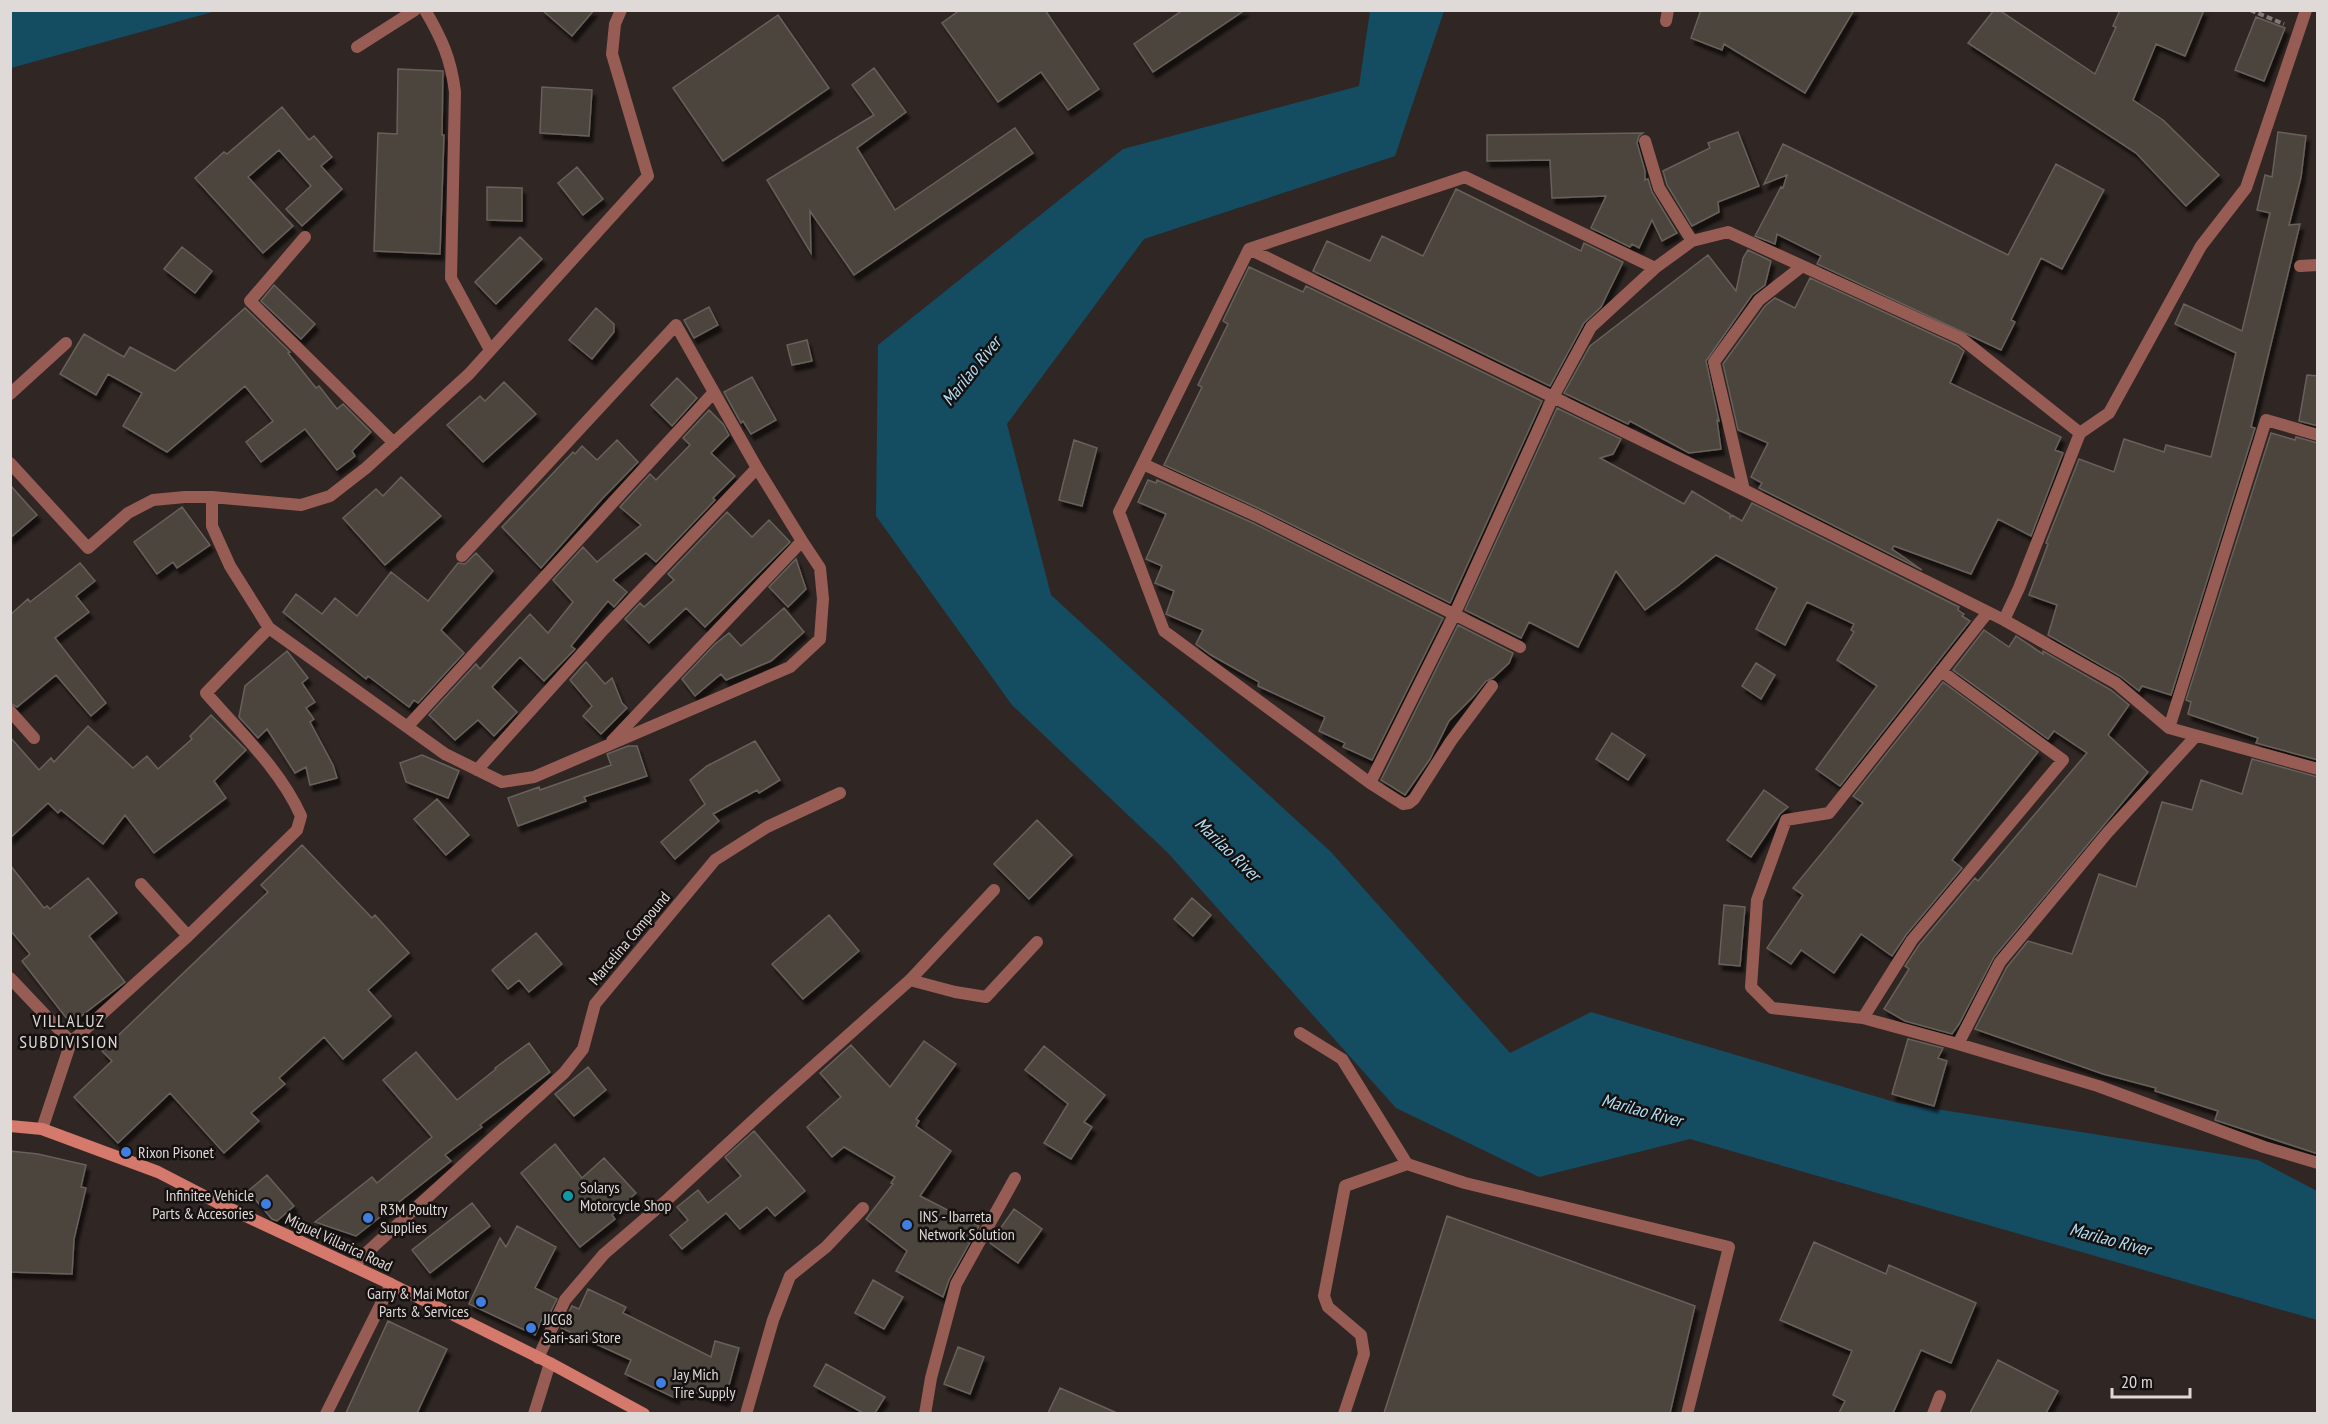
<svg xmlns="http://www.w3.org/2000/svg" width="2328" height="1424" font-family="'PT Sans Narrow',sans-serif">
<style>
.water{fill:#144c62}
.building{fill:#4c443e;stroke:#68605a;stroke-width:1.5;filter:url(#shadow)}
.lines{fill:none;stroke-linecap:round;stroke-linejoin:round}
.path{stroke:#817977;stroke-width:4;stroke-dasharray:6 3;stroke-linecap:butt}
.lane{stroke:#975d54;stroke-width:12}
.street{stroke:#975d54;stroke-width:12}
.secondary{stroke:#d4796b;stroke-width:12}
.shop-dot{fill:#3f7fe0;stroke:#151110;stroke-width:2}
.culture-dot{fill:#0f9aa8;stroke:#151110;stroke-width:2}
.labels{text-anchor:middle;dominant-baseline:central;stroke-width:5;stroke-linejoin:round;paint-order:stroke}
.street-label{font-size:16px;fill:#dfd9d7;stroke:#151110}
.poi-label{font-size:16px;fill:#dfd9d7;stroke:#151110;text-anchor:start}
.water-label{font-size:18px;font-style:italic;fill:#b0def4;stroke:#151110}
.neighbourhood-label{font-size:18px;letter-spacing:1.5px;fill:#dfd9d7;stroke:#151110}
</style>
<defs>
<filter id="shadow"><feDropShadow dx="3.5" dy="6" stdDeviation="1.5" flood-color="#0009"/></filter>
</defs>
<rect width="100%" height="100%" fill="#302724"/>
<path class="water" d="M11,10H216V11L11,68Z
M1370,11H1444L1395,156L1144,239L1007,424L1051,595L1331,852L1510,1053L1591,1012L1898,1103L2258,1160L2317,1191V1320L1690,1139L1539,1177L1396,1108L1168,853L1012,705L876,516L878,345L1123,149L1359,86Z"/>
<path class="building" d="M542,10H594L572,36Z
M960,10H1045L1099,89L1068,110L1041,72L998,102L942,23Z
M1183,10H1245L1153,72L1134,44Z
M1701,10H1854L1805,93L1724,44L1722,50L1691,38Z
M1994,10H1999L2095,74L2116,27L2113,26L2120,10H2204L2185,56L2156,44L2133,100L2163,120L2219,175L2186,206L2136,153L1968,43Z
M778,15L829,88L723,161L673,88Z
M2256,17L2285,28L2264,81L2235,70Z
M874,68L906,112L857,148L895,210L1015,128L1033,153L854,275L810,211L811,253L767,180L874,115L852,85Z
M398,69L443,71L442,135H444L440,254L374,251L378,133L397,134Z
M542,87L592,90L589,136L540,133Z
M282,107L309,140L314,136L332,157L321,166L342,189L302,226L286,209L311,186L279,150L248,177L293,226L263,253L195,178L224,152L227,154Z
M1738,132L1759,186L1718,202L1719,212L1692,226L1667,185L1663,171L1710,148L1708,143Z
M2278,132L2306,136L2301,177L2289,225L2300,224L2251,427L2255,428L2171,695L2142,686L2139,691L2120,676L2048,635L2057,605L2029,595L2048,544L2046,543L2079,459L2114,472L2124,439L2164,452L2166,445L2211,457L2236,353L2175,324L2184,304L2242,331L2270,213L2257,210L2265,175L2272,177Z
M1643,133L1639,136L1637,143L1645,171V180L1648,179L1652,192L1677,233L1662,241L1652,220L1639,248L1632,244L1630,247L1591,228L1606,196L1552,198L1550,160L1487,161V135Z
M1783,144L2008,255L2056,164L2104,190L2062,269L2041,258L2011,320L2015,322L2001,350L1817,264L1821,256L1777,234L1775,244L1755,236L1781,187L1783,188L1787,175L1764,184Z
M577,167L603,199L583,215L558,183Z
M487,187L522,188V221L487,220Z
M1456,189L1581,251L1584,243L1623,262L1601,307L1584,323L1550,386L1313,271L1327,241L1370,261L1382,236L1423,256Z
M520,237L542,259L496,304L475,282Z
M182,247L212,271L195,293L164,269Z
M1748,250L1771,261L1765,285L1752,295L1706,361L1719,421L1717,420L1721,449L1689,453L1630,421L1628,424L1564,393L1590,346L1708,255L1736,291L1743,258Z
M1249,267L1303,292L1306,286L1542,401L1450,603L1260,509L1164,465L1202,387L1198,385L1228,324L1223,321Z
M1810,278L1958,346L1964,351L1950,383L2061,437L2055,450L2063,453L2031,536L1998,519L1971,574L1894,546L1892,549L1922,570L1759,488L1762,483L1751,477L1768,443L1738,430L1723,364L1765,306L1775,298L1795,308Z
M274,285L315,324L301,339L261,301Z
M709,307L718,325L694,338L684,320Z
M245,308L290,352L288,353L316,388L319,386L337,409L343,404L371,432L352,451L355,456L337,470L305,429L261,462L246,442L273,421L245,386L167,452L123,426L142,393L108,374L96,395L60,374L84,334L124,357L130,347L175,371Z
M596,308L614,324V332L592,359L569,340Z
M807,340L812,361L792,365L787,345Z
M2307,375L2318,376V426L2299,421Z
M752,377L776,420L751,434L743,421L741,423L724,392Z
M677,378L697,398L672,426L651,405Z
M504,382L536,414L483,462L447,425L480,396L485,401Z
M1557,408L1621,439L1613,454L1600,458L1684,504L1692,491L1730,514V518L1732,515L1742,521L1752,503L1959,607L1958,610L1964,614L1962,616L1970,621L1840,786L1816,769L1877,686L1837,660L1854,632L1851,630L1854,624L1807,602L1785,645L1756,629L1777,588L1716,555L1679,585L1645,610L1616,571L1578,647L1529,622L1521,638L1465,610Z
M709,410L723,424L729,435L711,453L735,476L713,498L715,500L656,562L646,553L613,580L627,592L614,607L608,601L571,646L575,649L544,681L520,657L492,687L517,712L494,736L478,720L455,740L429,715L476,664L480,669L530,614L548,633L573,602L553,580L583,547L597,562L641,525L620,507L650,474L656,480L690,445L683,438Z
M2271,433L2295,440L2296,437L2318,443V760L2256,743L2258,738L2188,714L2191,702L2186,700Z
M617,440L638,462L602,499L541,568L502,527L573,452L575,454L582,446L597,460Z
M1074,440L1097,448L1082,506L1059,500Z
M401,477L441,516L385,565L343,518L376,489L383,496Z
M1148,480L1156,483L1157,480L1253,523L1443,618L1372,760L1343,747L1345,743L1319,731L1325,717L1258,686L1259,682L1211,655L1196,644L1203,630L1166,614L1174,591L1155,583L1162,566L1146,559L1166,514L1138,502Z
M10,485L37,515L10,538Z
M182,507L210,545L177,568L173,562L157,574L134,542Z
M727,512L752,537L769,520L790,542L705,627L686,608L649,643L625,619L640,603L644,607L674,580L668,574Z
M476,553L493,571L441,630L464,653L418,703L414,700L409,707L368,676L366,679L283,612L296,594L322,614L335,598L357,616L391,572L428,601L458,563L465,564Z
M796,559L806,589L788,607L769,587Z
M80,563L95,581L76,596L89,612L55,638L106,703L91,716L56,675L17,707L10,703V615L28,599L30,602Z
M784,608L804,632L771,661L726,680L721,674L695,696L682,679L715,644L729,633L741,646Z
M1458,625L1513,653L1509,663L1493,678L1486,681L1473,697L1449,721L1430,759L1405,795L1381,780Z
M1984,630L2009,647L2016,636L2043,654V651L2111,690L2129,705L2108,735L2148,772L1994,957L1959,1024L1952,1034L1905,1021L1884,1009L1909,969L1905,966L1919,945L1975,878L1978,881L2087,753L2054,731L2048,739L1953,670Z
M287,651L308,678L302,683L315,702L306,708L314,719L310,722L333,765L337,778L310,785L306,767L295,773L267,729L258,738L239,717L245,686Z
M586,662L605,684L612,678L622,703L627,708L601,734L583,716L592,706L570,680Z
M1756,663L1775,675L1761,699L1742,686Z
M1943,682L2038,752L1952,860L1962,868L1906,935L1892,956L1861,934L1834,973L1801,950L1791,964L1767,948L1803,895L1793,888L1863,803L1853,796Z
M211,715L246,750L214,781L226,798L154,853L125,815L103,844L61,810L58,813L48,803L10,838V737L39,770L51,758L54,762L88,726L133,768L147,756L158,769L192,739L190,736Z
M1612,733L1645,755L1628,780L1596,759Z
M755,741L780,780L759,793L757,790L713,814L719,821L675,859L661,842L705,804L690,780L707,766Z
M628,746H637L647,776L584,797L586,801L518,826L508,798L539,787L540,790L611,765L607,754Z
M422,755L459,771L448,798L406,782L400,763Z
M2252,759L2318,777V1154L2215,1120L2218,1111L2155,1091L2156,1088L2103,1074L1975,1029L2007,967L2028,941L2072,954L2099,874L2136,887L2162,802L2192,810L2201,780L2242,794Z
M1764,790L1788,807L1780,814L1751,857L1727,840Z
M437,799L469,835L446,855L414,819Z
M1037,820L1072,855L1029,899L994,864Z
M302,845L372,918L375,915L409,953L368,990L391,1016L343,1059L324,1037L279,1078L285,1084L251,1113L259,1121L224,1153L170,1093L118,1143L74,1097L112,1061L102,1051L268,892L261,885Z
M10,865L44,908L47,906L50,909L88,878L117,913L89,936L125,982L71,1024L22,961L30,954L10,930Z
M1192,898L1211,915L1193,936L1174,919Z
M1724,905L1745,907L1740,966L1719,964Z
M829,915L859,951L803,999L772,964Z
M536,933L562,964L529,992L519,980L508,989L492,970Z
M1908,1039L1943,1048L1938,1058L1947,1061L1934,1106L1892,1094Z
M924,1041L956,1064L916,1119L919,1121L916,1126L951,1151L920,1196L979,1226L949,1280L943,1297L896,1271L907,1251L866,1219L893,1184L891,1183L895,1177L844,1147L832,1157L807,1127L841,1097L820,1073L851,1045L890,1087Z
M529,1043L550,1072L480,1125L482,1127L445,1155L451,1161L356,1236L315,1222L372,1177L377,1183L432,1137L383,1080L416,1052L457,1100L496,1069L495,1068Z
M1044,1046L1105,1095L1084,1122L1092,1127L1071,1159L1044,1143L1068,1104L1025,1070Z
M588,1067L606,1090L574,1116L555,1094Z
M754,1131L805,1191L775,1216L767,1207L740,1229L726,1213L682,1249L670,1235L688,1220L677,1207L698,1190L708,1203L741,1176L725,1157Z
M555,1144L582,1178L604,1158L636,1193L612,1215L615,1219L580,1247L521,1173Z
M10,1151L38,1154L86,1165L81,1187L86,1188L74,1239L72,1274L10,1272Z
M267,1175L294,1206L277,1221L272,1219L248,1191Z
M472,1203L490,1226L430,1273L412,1250Z
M1014,1209L1042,1229L1018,1263L990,1243Z
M1447,1216L1695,1306L1670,1413H1384Z
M517,1226L556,1247L535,1288L557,1299L546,1321L542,1319L535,1335L469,1304L500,1238L506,1247Z
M1814,1242L1886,1274L1889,1265L1976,1303L1951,1363L1921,1350L1893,1413H1839L1845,1401L1833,1395L1852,1351L1780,1320Z
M873,1280L903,1297L884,1329L855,1313Z
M588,1289L626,1307L623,1313L711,1357L715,1341L739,1348L725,1400L680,1388L675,1398L625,1374L631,1360L561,1328L572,1306L579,1309Z
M388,1321L447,1349L417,1413H346Z
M958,1347L984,1357L970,1394L944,1384Z
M1998,1360L2058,1391L2046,1413H1970Z
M826,1364L885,1397L875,1413H863L814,1386Z
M1060,1388L1117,1413H1048Z"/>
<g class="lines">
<path class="path" d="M2250,10L2284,24"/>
<path class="lane" d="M1666,21L1668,10
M910,980L955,992L986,997L1037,942
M1300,1033L1342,1059L1407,1164L1465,1183L1729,1247L1687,1414
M326,1414L391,1284
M534,1414L550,1363
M1344,1414L1364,1354L1361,1335L1328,1307L1324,1296L1345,1186L1407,1164
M1933,1414L1940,1396"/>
<path class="street" d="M425,10C442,39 451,59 455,92L451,278L490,350
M357,47L415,10
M1645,141L1659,188L1692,241
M305,237L250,301L394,443
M1249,249L1744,490L2004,620L2116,683L2169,728L2318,769
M2300,266L2318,265
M10,394L66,343
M10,463L88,548L128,513L153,500L185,497H212L301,505L330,496L366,468L469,374L648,176L612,54L615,24L621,10
M1143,464L1257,516L1520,647
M1744,490L1714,362L1759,300L1801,267
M212,497V526L230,566L269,628L445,754L502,782L534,777L790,667L820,639L823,599L820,568L802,541
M462,556L676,325L757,468L802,541L612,741
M1988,612L1829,813L1786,820L1757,900L1751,987L1772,1008L1863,1018L1958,1044L2098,1086L2264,1147L2318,1163
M2004,620L2019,588L2080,433L2109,413L2201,246L2246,188L2306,10
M1492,686L1451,741L1414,799L1409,803L1403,804L1370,783L1164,631L1119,512L1249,249L1465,177L1655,268
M10,711L34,738
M407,727L714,392
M2169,728L2266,420L2318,435
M477,770L604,629L757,468
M1370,783L1455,613L1553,397L1591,327L1655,268L1692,241L1728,232L1962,339L2080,433
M141,884L188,936
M10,978L71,1042
M1863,1018L1912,940L2063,760L1941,671
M1958,1044L2000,962L2108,832L2196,736
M42,1129L71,1042L188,936L297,830L301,816C280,769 239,731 206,693L269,628
M352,1266L564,1073L583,1049L595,1004L715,860L767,827L840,793
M538,1358L565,1300L604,1254L668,1199L771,1104L910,980L994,890
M746,1414L773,1320L790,1276L826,1247L863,1208
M925,1414L931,1378L956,1284L1015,1178"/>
<path class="secondary" d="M10,1126L42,1129L158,1172L218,1203L391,1284L550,1363L644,1414"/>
</g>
<g class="shop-dot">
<circle cx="126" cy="1152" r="6"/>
<circle cx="266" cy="1204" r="6"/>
<circle cx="368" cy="1218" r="6"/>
<circle cx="907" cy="1225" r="6"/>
<circle cx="481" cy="1302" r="6"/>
<circle cx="531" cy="1328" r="6"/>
<circle cx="661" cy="1383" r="6"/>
</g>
<circle class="culture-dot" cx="568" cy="1196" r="6"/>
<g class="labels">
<g class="street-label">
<text transform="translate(629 938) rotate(-50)">Marcelina Compound</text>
<text transform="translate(339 1242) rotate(25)">Miguel Villarica Road</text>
</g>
<g class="poi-label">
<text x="138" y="1152">Rixon Pisonet</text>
<text x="580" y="1187">Solarys<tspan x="580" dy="18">Motorcycle Shop</tspan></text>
<text x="254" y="1195" text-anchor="end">Infinitee Vehicle<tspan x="254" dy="18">Parts &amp; Accesories</tspan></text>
<text x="380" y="1209">R3M Poultry<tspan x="380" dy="18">Supplies</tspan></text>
<text x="919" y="1216">INS - Ibarreta<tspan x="919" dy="18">Network Solution</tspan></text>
<text x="469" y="1293" text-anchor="end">Garry &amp; Mai Motor<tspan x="469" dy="18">Parts &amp; Services</tspan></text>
<text x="543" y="1319">JJCG8<tspan x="543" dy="18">Sari-sari Store</tspan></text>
<text x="673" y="1374">Jay Mich<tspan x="673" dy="18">Tire Supply</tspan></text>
</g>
<g class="water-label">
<text transform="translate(971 371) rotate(-51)">Marilao River</text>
<text transform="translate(1228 849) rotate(44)">Marilao River</text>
<text transform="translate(1642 1110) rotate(15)">Marilao River</text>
<text transform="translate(2110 1239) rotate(15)">Marilao River</text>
</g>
<g class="neighbourhood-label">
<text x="69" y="1020">VILLALUZ<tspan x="69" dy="21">SUBDIVISION</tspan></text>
</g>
</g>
<rect width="2328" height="1424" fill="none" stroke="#dfd9d7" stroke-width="24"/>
<path d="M2112 1388v9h78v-9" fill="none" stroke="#dfd9d7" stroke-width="3"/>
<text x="2121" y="1388" font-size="18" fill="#dfd9d7" stroke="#151110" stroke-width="4.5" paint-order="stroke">20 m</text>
</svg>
